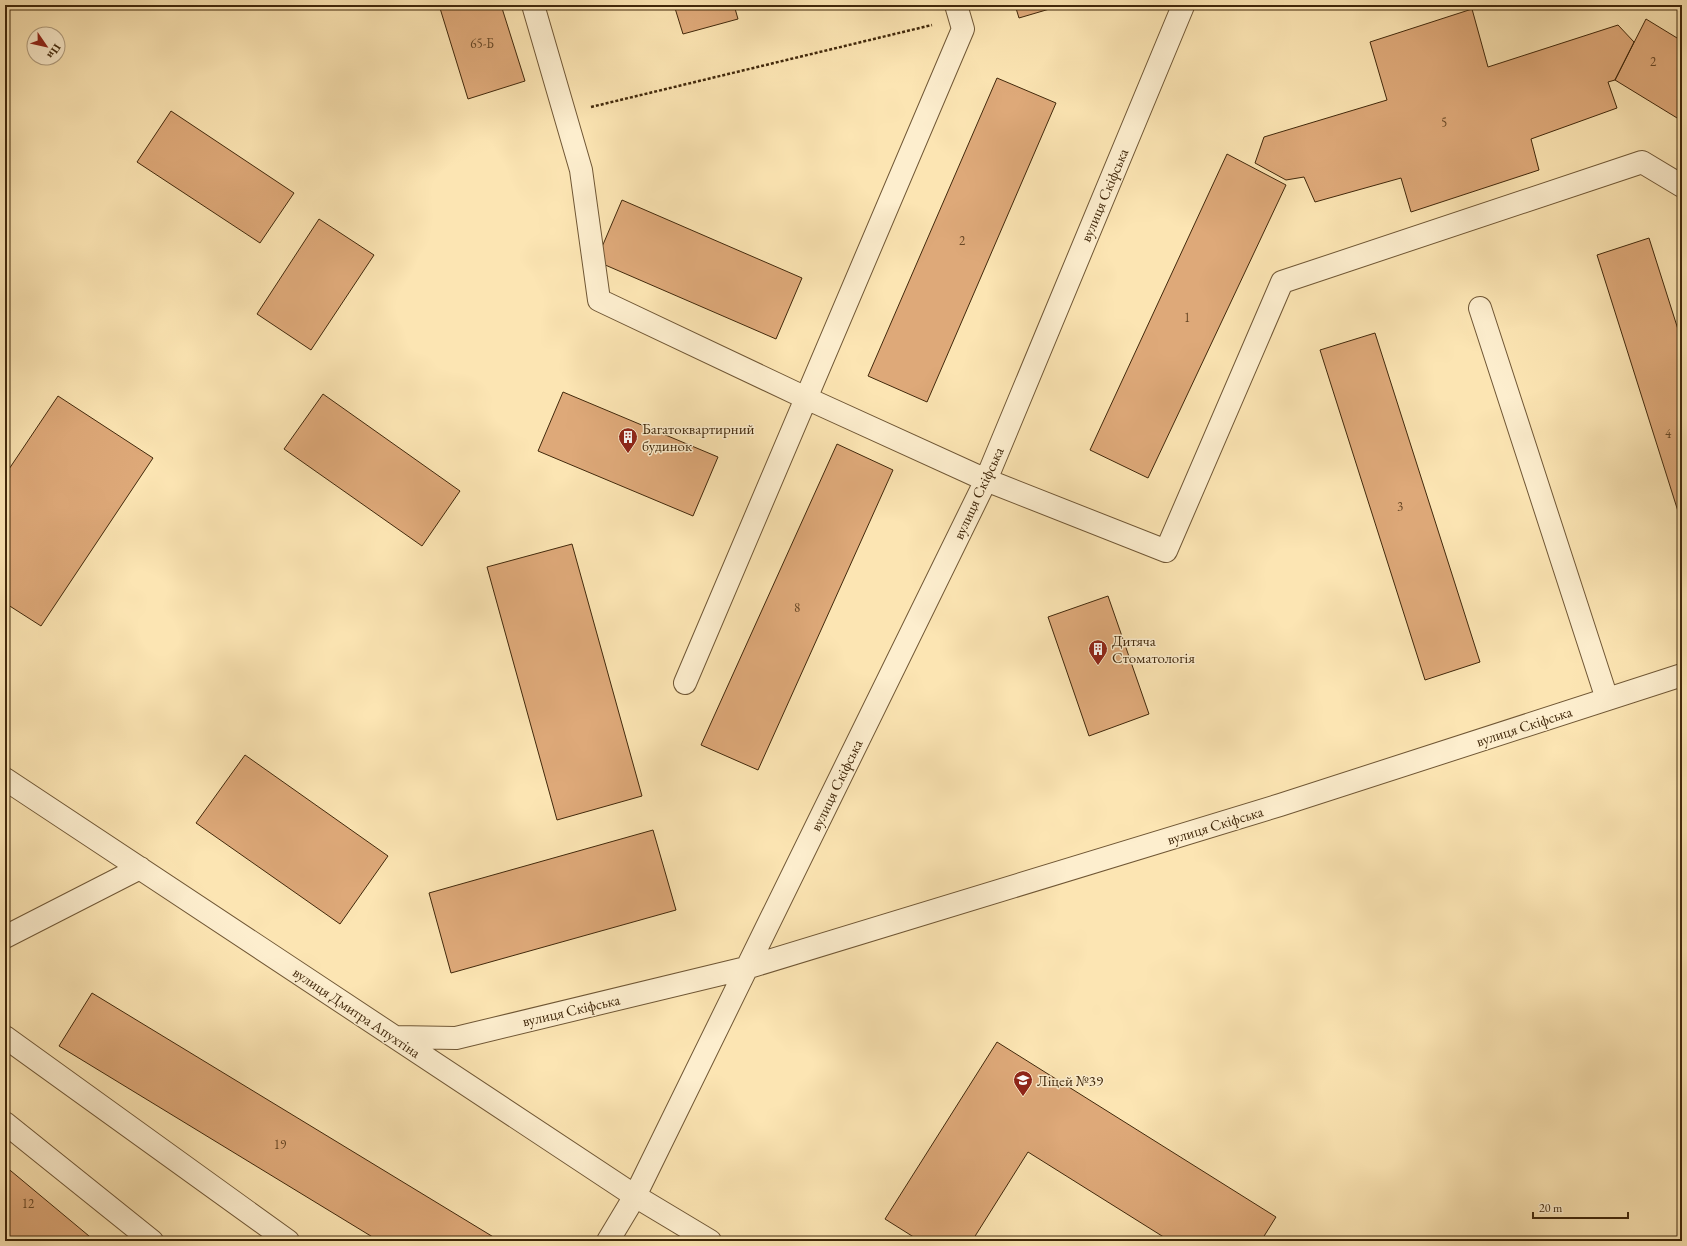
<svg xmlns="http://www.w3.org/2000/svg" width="1687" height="1246" font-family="'EB Garamond',serif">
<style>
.building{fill:#dea979;stroke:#41280b}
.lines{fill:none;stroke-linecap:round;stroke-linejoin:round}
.minor-casing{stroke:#705735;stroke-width:24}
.path{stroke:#41280b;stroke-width:2.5;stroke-dasharray:3 2;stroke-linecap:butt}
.minor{stroke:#fdeece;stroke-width:22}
.labels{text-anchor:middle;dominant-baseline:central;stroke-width:3;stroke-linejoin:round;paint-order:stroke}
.number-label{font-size:13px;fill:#684826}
.street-label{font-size:15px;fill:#41280b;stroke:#fdeece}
.poi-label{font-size:15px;fill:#41280b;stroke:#fdeece;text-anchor:start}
</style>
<rect width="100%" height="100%" fill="#fce5b3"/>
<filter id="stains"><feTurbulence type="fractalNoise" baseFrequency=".005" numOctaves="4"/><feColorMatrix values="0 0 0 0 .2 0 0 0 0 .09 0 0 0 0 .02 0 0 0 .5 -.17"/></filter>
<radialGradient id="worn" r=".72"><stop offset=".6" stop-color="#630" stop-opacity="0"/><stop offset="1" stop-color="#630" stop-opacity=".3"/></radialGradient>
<path class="building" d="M439,5H501L525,81L468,99Z
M674,5H734L738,19L683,34Z
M1015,5H1063L1019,18Z
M1472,9L1488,67L1618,25L1634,42L1615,80L1608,82L1617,108L1531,139L1539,170L1411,212L1401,178L1315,202L1304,177L1286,180L1255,163L1264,137L1387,100L1370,42Z
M1646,19L1682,41V121L1615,80Z
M997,78L1056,103L927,402L868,376Z
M171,111L294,193L260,243L137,162Z
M1227,154L1286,185L1148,478L1090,450Z
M622,200L802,278L776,339L596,261Z
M319,219L374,255L311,350L257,314Z
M1649,238L1682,342V524L1597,255Z
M1375,333L1480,662L1425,680L1320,350Z
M563,392L718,457L693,516L538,451Z
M323,394L460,491L422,546L284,449Z
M58,396L153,458L41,626L5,603V475Z
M837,444L893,470L758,770L701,745Z
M572,544L642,796L557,820L487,567Z
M1108,596L1149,714L1089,736L1048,617Z
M245,755L388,856L340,924L196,823Z
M653,830L676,910L451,973L429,893Z
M92,993L500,1241H379L59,1046Z
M997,1042L1276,1217L1261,1241H1170L1028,1152L972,1241H920L885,1219Z
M5,1166L95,1241H5Z"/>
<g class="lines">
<g class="minor-casing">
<path id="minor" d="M533,5L581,170L599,300L806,398L986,480L1166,551L1282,282L1642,162L1682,186
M1480,308L1607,699
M685,683L963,29L956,5
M5,779L635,1196L710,1241
M5,937L140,868
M5,1037L288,1241
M395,1037L456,1038L746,968L1280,805L1682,675
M5,1123L152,1241
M608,1241L635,1196L986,480L1183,6"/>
</g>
<path class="path" d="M591,107L932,25"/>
<use href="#minor" class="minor"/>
</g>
<defs>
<g id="building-pin" transform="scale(1)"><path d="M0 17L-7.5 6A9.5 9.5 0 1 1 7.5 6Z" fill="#8f2418" stroke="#fdeece"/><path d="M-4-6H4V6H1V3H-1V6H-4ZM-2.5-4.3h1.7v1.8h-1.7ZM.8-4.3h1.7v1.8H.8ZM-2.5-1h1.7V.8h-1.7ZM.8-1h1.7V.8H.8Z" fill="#fff"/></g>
<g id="school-pin" transform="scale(1)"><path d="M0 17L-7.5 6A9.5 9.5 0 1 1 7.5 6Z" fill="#8f2418" stroke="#fdeece"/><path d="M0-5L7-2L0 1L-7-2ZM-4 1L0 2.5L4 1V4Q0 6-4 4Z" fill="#fff"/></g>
</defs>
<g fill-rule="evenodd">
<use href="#building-pin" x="628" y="437"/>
<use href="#building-pin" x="1098" y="649"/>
<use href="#school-pin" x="1023" y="1080"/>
</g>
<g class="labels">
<g class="number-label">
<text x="482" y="43">65-Б</text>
<text x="1653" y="61">2</text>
<text x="1444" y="122">5</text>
<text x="962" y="240">2</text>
<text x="1187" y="317">1</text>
<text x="1668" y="433">4</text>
<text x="1400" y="506">3</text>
<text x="797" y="607">8</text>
<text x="280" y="1144">19</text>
<text x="28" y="1203">12</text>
</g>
<g class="street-label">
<text transform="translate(1104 195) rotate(-67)">вулиця Скіфська</text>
<text transform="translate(978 493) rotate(-65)">вулиця Скіфська</text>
<text transform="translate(1524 726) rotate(-18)">вулиця Скіфська</text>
<text transform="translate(836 785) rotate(-64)">вулиця Скіфська</text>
<text transform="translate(1215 825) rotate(-17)">вулиця Скіфська</text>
<text transform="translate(571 1010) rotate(-13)">вулиця Скіфська</text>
<text transform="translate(357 1012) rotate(34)">вулиця Дмитра Апухтіна</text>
</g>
<g class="poi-label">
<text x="642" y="428">Багатоквартирний<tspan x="642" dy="17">будинок</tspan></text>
<text x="1112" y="640">Дитяча<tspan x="1112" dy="17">Стоматологія</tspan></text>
<text x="1037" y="1080">Ліцей №39</text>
</g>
</g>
<rect width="1687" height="1246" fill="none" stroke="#fce5b3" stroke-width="20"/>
<rect x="6" y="6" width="1675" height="1234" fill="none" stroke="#41280b" stroke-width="2"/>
<rect x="10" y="10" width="1667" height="1226" fill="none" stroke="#41280b"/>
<g transform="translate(46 46) rotate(124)"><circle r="19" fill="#fdeece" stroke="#b29f80"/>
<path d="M0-3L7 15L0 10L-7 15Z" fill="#8f2418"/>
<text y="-6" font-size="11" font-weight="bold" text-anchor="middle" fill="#41280b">Пн</text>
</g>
<path d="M1533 1212v6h95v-6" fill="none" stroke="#41280b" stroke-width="2"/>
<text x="1539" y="1212" font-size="12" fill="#41280b" stroke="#fdeece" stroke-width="3" paint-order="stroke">20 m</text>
<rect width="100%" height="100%" filter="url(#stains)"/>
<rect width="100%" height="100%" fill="url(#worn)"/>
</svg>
